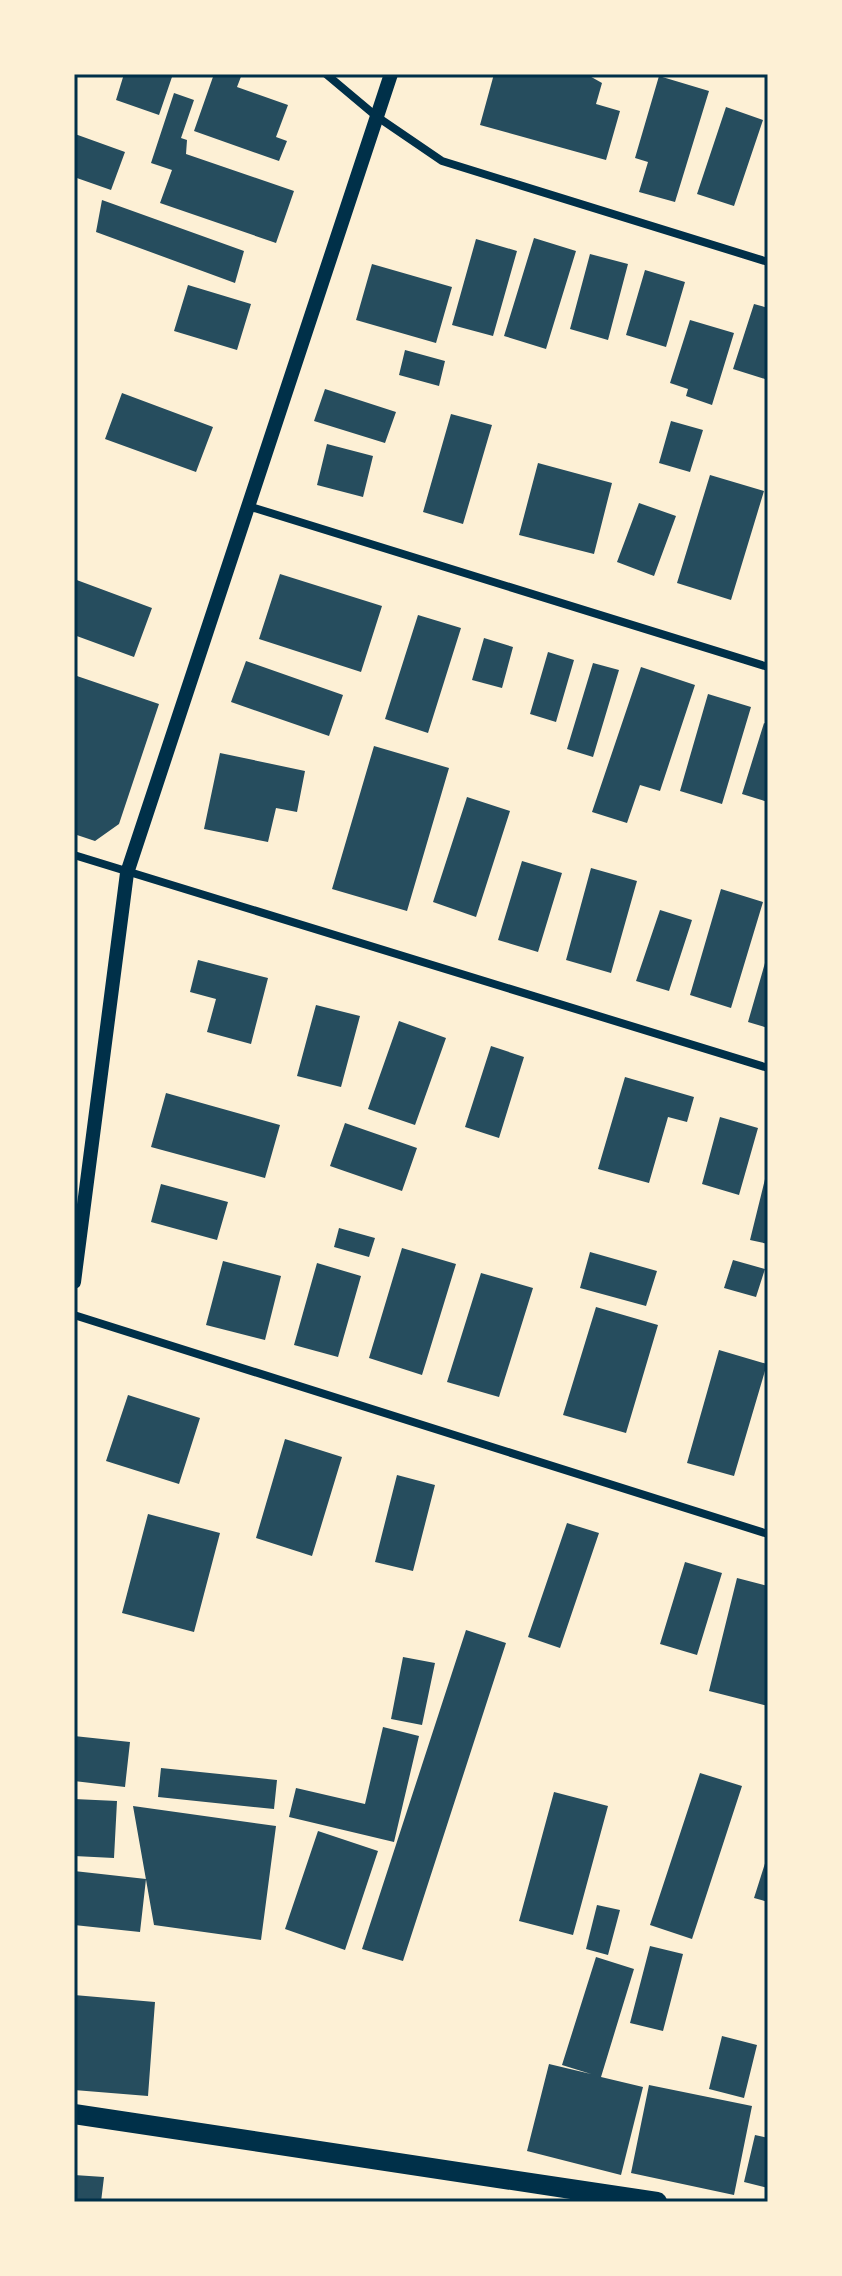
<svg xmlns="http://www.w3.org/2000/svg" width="842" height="2276" font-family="'Roboto Condensed',sans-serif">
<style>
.building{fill:#264d5e}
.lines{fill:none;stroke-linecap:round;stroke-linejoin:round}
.minor{stroke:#003049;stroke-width:8}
.tertiary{stroke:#003049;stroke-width:14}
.primary{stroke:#003049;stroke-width:20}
.neatline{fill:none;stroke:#003049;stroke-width:3}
</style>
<rect width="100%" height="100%" fill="#fdf0d5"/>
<path class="building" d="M124,74H173L159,115L116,100Z
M214,74H242L237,87L288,105L276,137L287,141L279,161L194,131Z
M494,74H586L602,83L596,104L620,111L606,160L480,125Z
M659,76L709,91L675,202L639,192L648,162L635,158Z
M174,93L194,100L181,138L187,140L186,154L294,191L276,243L160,203L172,170L151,163Z
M726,107L763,120L734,206L697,194Z
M75,134L125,152L111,190L74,177Z
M102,200L244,251L235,283L96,232Z
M534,238L576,251L546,349L504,336Z
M476,239L517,251L493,336L452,325Z
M590,254L628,264L608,340L570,329Z
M372,264L452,287L436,343L356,320Z
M645,270L685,282L666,347L626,335Z
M188,285L251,304L237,350L174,331Z
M754,304L768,308V380L733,369Z
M690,320L734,333L712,405L686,396L688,389L670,383Z
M405,350L445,361L439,386L399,375Z
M325,389L396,412L385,443L314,421Z
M122,393L213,427L196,472L105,439Z
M451,414L492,425L463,524L423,512Z
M671,421L703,430L690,472L659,463Z
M327,444L373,456L363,497L317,485Z
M538,463L612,483L594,554L519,535Z
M710,475L764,491L731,600L677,583Z
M639,503L676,516L654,576L617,562Z
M280,574L382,606L361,672L259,639Z
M74,579L152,608L134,657L74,635Z
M418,615L461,628L428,733L385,719Z
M484,638L513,647L502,688L472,680Z
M548,652L574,660L556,722L530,714Z
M246,661L343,695L329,736L231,702Z
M593,663L619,670L593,757L567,749Z
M641,667L695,685L660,791L640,785L627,823L592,812Z
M74,675L159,704L119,824L95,841L74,834Z
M708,694L751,707L722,804L680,791Z
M764,723L768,725V802L742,794Z
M374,746L449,768L407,911L332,889Z
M220,753L305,771L297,812L276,808L268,842L204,829Z
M467,797L510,811L476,917L433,902Z
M522,861L562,873L538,952L498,940Z
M591,868L637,881L611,973L566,960Z
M721,889L763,902L731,1008L690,995Z
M660,910L692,920L669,991L636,981Z
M767,956H768V1028L748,1022Z
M198,960L268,978L251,1044L207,1032L216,999L190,992Z
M316,1005L360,1016L341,1087L297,1076Z
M399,1021L446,1038L415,1125L368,1109Z
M491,1046L524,1057L499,1138L465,1127Z
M625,1077L694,1097L687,1122L668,1117L649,1183L598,1169Z
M166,1093L280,1125L265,1178L151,1147Z
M720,1117L758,1128L739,1195L702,1184Z
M345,1123L417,1148L402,1191L330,1166Z
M767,1171H768V1244L750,1240Z
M161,1184L228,1202L217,1240L151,1222Z
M339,1228L375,1238L369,1257L334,1247Z
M402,1248L456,1264L422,1375L369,1358Z
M590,1252L657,1271L646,1306L580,1288Z
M733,1260L765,1269L756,1297L724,1288Z
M223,1261L281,1276L265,1340L206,1325Z
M317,1263L361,1276L338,1357L294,1345Z
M481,1273L533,1288L499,1397L447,1382Z
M596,1307L658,1325L626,1433L563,1415Z
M719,1350L767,1364L734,1476L687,1463Z
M128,1395L200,1418L179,1484L106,1461Z
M285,1439L342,1457L312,1556L256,1538Z
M397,1475L435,1485L413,1571L375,1562Z
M148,1514L220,1533L194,1632L122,1613Z
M567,1523L599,1533L560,1648L528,1637Z
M685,1562L722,1573L697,1655L660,1644Z
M737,1578L768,1586V1706L709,1691Z
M466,1630L506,1643L403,1961L362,1949Z
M403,1657L435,1663L422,1725L391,1719Z
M383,1727L419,1736L394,1842L289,1817L296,1788L365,1804Z
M74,1736L130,1742L125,1787L74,1781Z
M161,1768L277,1780L274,1809L158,1797Z
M700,1773L742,1786L692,1939L650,1925Z
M554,1792L608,1806L573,1935L519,1921Z
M74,1799L117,1801L114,1858L74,1856Z
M133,1806L276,1826L261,1940L154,1925Z
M318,1831L378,1851L345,1950L285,1929Z
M768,1854V1902L754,1898Z
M74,1871L146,1879L140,1932L74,1925Z
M597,1905L620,1910L608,1955L586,1949Z
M650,1946L683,1954L663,2031L630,2023Z
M596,1957L634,1969L601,2077L643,2087L621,2175L527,2151L549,2064L591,2074L562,2065Z
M74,1995L155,2002L148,2096L74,2090Z
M722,2036L757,2045L744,2098L709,2089Z
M649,2085L752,2106L734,2195L631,2173Z
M755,2135L768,2138V2188L744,2182Z
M74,2175L104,2177L101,2202H74Z"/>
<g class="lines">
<path class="minor" d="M326,74L376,116L442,161L768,262
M248,506L768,667
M74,855L768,1068
M74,1315L768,1534"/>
<path class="tertiary" d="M74,1282L127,873L391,74"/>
<path class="primary" d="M74,2114L657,2202"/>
</g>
<rect width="842" height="2276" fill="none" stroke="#fdf0d5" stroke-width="152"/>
<rect x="76" y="76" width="690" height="2124" class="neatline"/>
</svg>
